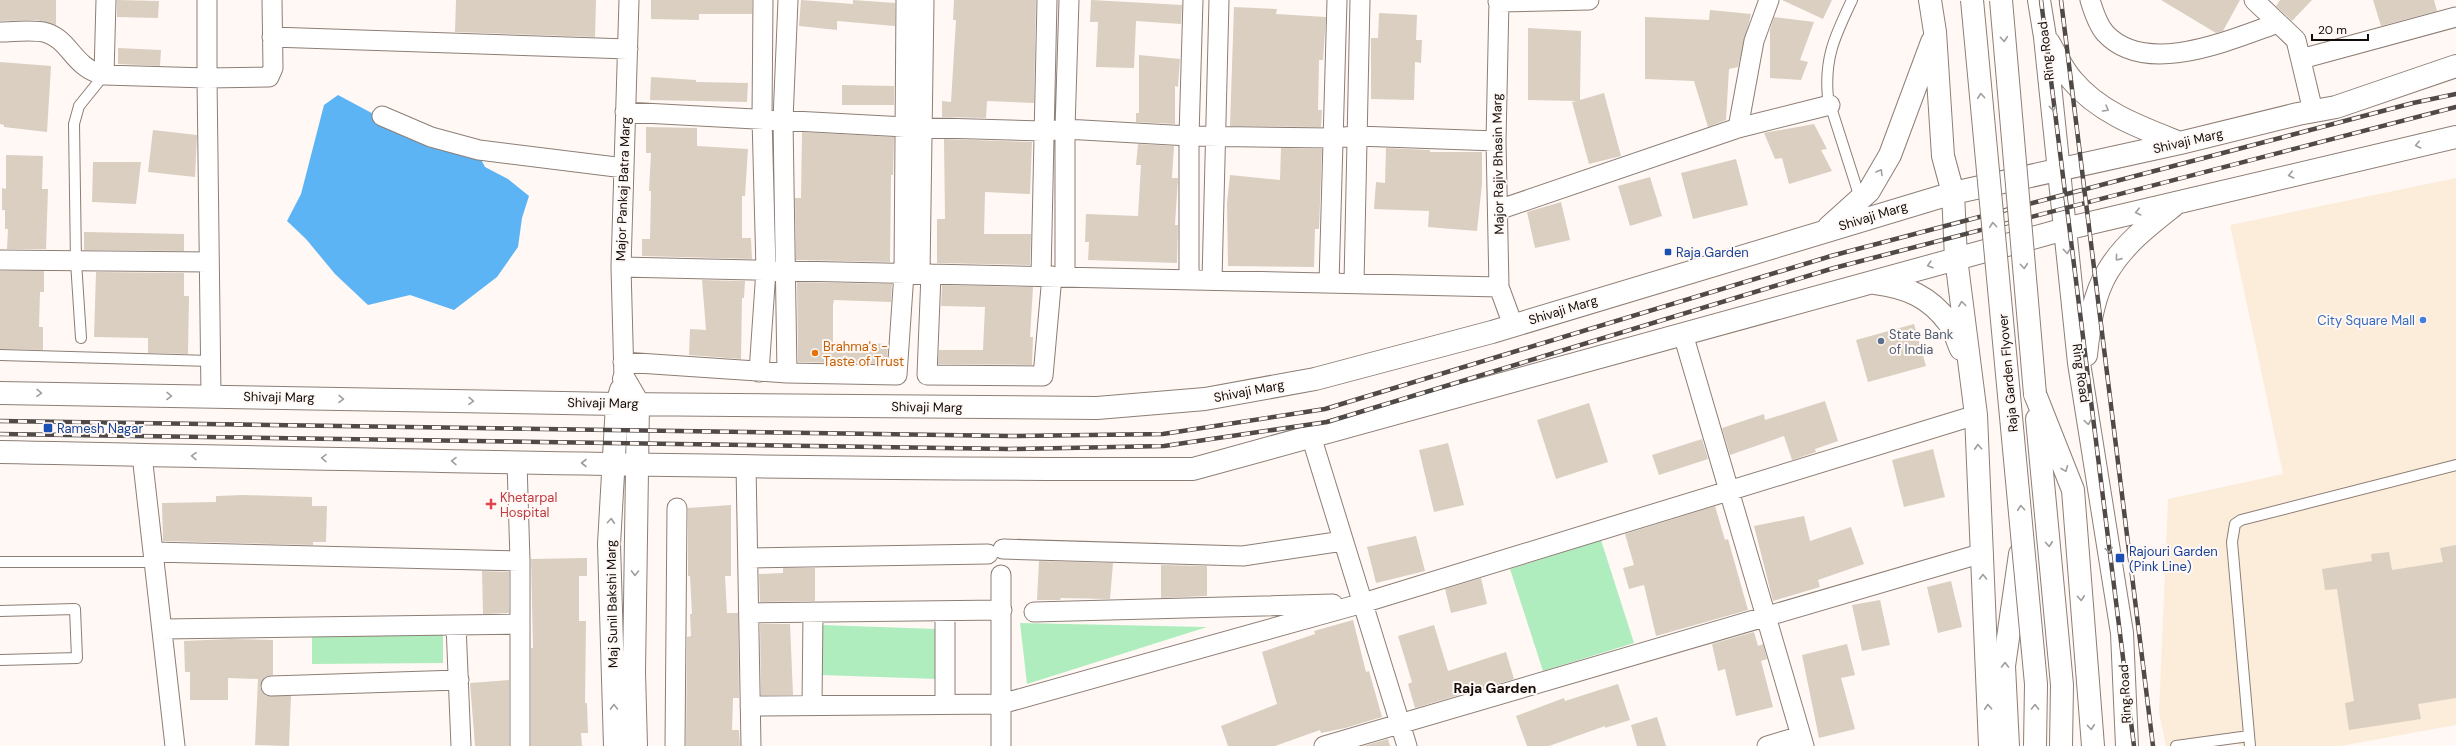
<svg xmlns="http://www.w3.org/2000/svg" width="2456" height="746" font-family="'DM Sans',sans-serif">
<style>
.commercial{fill:#fcedda}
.green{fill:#b0edbe}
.water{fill:#5db4f4}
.building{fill:#dacfc1}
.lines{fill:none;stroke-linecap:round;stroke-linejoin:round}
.lane-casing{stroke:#8d7e75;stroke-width:12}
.street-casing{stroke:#8d7e75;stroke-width:21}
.secondary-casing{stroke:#8d7e75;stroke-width:24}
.primary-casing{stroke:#8d7e75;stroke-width:24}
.lane{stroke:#fff;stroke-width:10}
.street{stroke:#fff;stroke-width:19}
.secondary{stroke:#fff;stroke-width:22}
.primary{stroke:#fff;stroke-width:22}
.rail-casing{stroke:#4f4a47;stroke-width:4.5}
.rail{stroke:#fff8f4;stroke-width:3;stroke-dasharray:9;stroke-linecap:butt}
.primary-bridge-casing{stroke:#8d7e75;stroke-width:24;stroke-linecap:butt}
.primary-bridge{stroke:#fff;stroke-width:22}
.oneway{stroke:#a09e9d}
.transit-dot{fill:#1a4fb4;stroke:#fff8f4;stroke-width:1.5}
.shop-dot{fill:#3f7fe0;stroke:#fff8f4;stroke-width:1.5}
.service-dot{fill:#5c6f8a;stroke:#fff8f4;stroke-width:1.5}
.food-dot{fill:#e8710a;stroke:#fff8f4;stroke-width:1.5}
.health-dot{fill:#e0444e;stroke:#fff8f4;stroke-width:1.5}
.labels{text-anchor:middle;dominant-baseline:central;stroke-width:4;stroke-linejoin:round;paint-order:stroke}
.street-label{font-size:13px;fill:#110c09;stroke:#fff8f4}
.transit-label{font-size:13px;fill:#164399;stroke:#fff8f4;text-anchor:start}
.shop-label{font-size:13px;fill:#366cbe;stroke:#fff8f4;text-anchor:end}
.service-label{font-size:13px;fill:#4e5e75;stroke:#fff8f4;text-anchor:start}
.food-label{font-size:13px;fill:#c56008;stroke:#fff8f4;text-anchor:start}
.health-label{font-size:13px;fill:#be3a42;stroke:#fff8f4;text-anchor:start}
.neighbourhood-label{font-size:14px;font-weight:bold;fill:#110c09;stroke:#fff8f4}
</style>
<rect width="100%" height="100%" fill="#fff8f4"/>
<path class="commercial" d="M2456,178V725L2340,746H2246L2237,744L2166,746L2159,712L2168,499L2283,474L2230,225Z"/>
<path class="green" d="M1601,540L1634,643L1543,671L1510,569Z
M1020,623L1207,627L1027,684Z
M822,625L938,629L937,679L821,675Z
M443,632V663L312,664V633Z"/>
<path class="water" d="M338,95L396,126L475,148L485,167L508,179L529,196L522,218L518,247L497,277L454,310L410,295L368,305L335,274L306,239L287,221L301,194L324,105Z"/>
<path class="building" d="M0,0H56V25L37,20L0,21Z
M117,0L159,1L158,18L117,17Z
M456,0H596L595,37L455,32Z
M651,0H752V14H699V20L651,19Z
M801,0L853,4V0L895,3V26L837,21V30L799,26Z
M954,0H1036L1034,103L987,101L986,118L942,117V101L951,102L956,20H953Z
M1091,0L1182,5L1181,24L1136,21L1134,68L1096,67L1098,22H1090Z
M1782,0H1832L1823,19Z
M2161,0H2240L2223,31L2216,33Z
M2280,0H2312L2292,21L2276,6Z
M2373,0H2434L2437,11L2381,26Z
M1234,7L1277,9L1276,14L1326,17L1323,60H1319L1318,110H1322L1321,127L1230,126Z
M1710,10L1751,14L1738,67L1729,69L1726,120L1708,127L1694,81L1645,79V17L1709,20Z
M1379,13L1417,15L1416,40H1422L1421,63L1415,62L1414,100L1371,99V38H1378Z
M1774,17L1814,22L1800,60L1808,62L1801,80L1770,78V30Z
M1528,28L1581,31L1580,100L1604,93L1621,156L1589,164L1572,102L1577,101L1528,100Z
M118,48L161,50L160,66L118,64Z
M1139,55L1180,59L1178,87L1175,86V124L1136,122V113H1139Z
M0,62L51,66L47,132L4,127V125L0,124Z
M651,77L696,80V82L748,83L747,102L650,100Z
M842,85L894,86V105H842Z
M1814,124L1827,149L1821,150L1832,171L1789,184L1782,158L1775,159L1764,133Z
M646,127L697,128V146L748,149L745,196H742V238H751L752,259L642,256V239H650L651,191H649L651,153H646Z
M153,130L197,135L195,177L148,172Z
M802,132L894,137L893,175H891L890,262L796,260L795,198H801Z
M944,139L1032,142L1030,194L985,192L984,234H1031L1030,265L937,263V219H945Z
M1138,144L1174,146L1172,178H1178L1175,225H1178L1177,263L1088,260L1089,242H1085L1086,214L1138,216L1141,165H1136Z
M1281,148L1322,149L1319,229H1315L1314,267L1228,266L1227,203L1230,175L1280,180Z
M1386,148L1430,150V152H1482V184L1477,231L1428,227L1429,211L1374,209L1376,182L1385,183Z
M6,155L43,156L42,189H48L46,249H7L8,229H5V210H2V188L6,189Z
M1736,159L1748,205L1693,219L1681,173Z
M93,162H141L136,204L92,202Z
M1650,177L1662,216L1630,226L1618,186Z
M1561,202L1570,240L1535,248L1527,212Z
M84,232L184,234V251L84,250Z
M0,271H44V292H40L39,327H43V350L0,349Z
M96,272L184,273V296H189L188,354L148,353V338L94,337Z
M702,280L745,281L744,298H742L741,359L689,355L690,329L706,330Z
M797,282L892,284L891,302L834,300L833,305V342L888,344L887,364L798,362Z
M942,285L1033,287L1030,337H1033L1032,365L938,364L939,350H983L985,307L941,306Z
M1914,324L1926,366L1868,382L1856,340Z
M1825,401L1838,441L1815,449L1816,452L1792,460L1784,436L1730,455L1722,428L1764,414L1765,420Z
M1589,403L1608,462L1556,479L1537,420Z
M1702,439L1708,459L1659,475L1652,455Z
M1448,443L1464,505L1434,512L1419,450Z
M1933,449L1945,497L1904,507L1892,460Z
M243,495L312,497V506H327L326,542H313V545L163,541L162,503L216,502V496Z
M731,505V576H725L727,613H738L739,698H733L732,730H739L740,746H686L687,637L691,636L690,614H692L690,576H688V508Z
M1715,506L1725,540L1728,539L1748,610L1656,636L1644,585L1629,589L1623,568L1634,565L1625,534Z
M1804,516L1810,541L1851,527L1864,564L1818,580L1820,587L1773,601L1754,526Z
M1416,536L1425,571L1376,583L1367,547Z
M2456,545V698L2418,704L2421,719L2349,730L2345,703L2354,701L2337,589L2325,590L2322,569L2372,561L2371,554L2389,552L2392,570L2443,562L2440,548Z
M587,558V576H579V621H586L585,703H587L588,733H581L582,746H531V648H533L531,559Z
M1039,561L1113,563L1110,599L1061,598L1060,600H1037Z
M1161,565L1207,566V596L1161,598Z
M783,568H815V601L760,602L759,574L783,573Z
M482,571L509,572V613L483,614Z
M1481,578L1487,604L1451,613L1445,589Z
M1951,581L1962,627L1938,633L1927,587Z
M1880,600L1890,645L1862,651L1852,605Z
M1353,620L1366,672L1369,671L1382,717L1345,728L1321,733L1320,730L1275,746H1228L1221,726L1277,704L1262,652L1315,634L1314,631Z
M760,624H790L793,695H761Z
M1434,625L1448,671L1506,652L1514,679L1415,708L1408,684L1412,682L1398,636Z
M1754,632L1758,646L1763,644L1767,659L1761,661L1773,707L1736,716L1725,669L1718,671L1712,644Z
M230,639L273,640V675L265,677L260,687L266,696H291L289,746L255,745L258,679L228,678V700H190V672H185L184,641Z
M1847,644L1855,675L1841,678L1855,729L1819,738L1802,655Z
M509,680V746H475L470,683Z
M1618,684L1630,720L1605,728V726L1549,746H1527L1516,716L1564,698L1565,701Z
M1657,717L1666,746H1637L1631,725Z
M1388,739L1390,746H1363Z"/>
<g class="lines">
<g class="lane-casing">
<path id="lane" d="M1852,0C1835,36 1824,58 1828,98L1860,198
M81,338L76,262L74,124L79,106L104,75
M0,355L211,361
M0,562H154
M0,611L75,609L77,658L0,660
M2176,746L2249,736
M2250,746L2232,542L2235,524L2241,520L2456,465"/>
</g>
<g class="street-casing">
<path id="street" d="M788,0L783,120L787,373L897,375L904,273L906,0
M1499,0L1496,141L1499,287L1513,325
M2090,0C2093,10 2098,25 2105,33C2146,78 2232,39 2278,23
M2254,0L2296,40L2313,111
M1498,2L1589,0
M0,32C14,32 34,29 47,33C71,41 73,68 104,75L207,78V0
M272,37L628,49
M2301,59L2456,17
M104,75L106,0
M625,112L905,127L1043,131L1065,129L1189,136L1331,138L1357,136L1496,141
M382,116L431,137L479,150L624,168
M1738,128L1754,41L1769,0
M1498,210L1738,128L1830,105
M0,260L209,262
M621,267L1499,287
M920,273L924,0
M931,274L927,375L1043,376L1052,276
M1041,276L1047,0
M1065,277V129L1069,0
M1189,280V136L1193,0
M1212,280L1219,0
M1329,283L1337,0
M1354,283L1360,0
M1683,334L1804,746
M623,362L787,373
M759,372L766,270L762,118L763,0
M624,379L621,267L629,0
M211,396L207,78L269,77L273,68L272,0
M1311,436L1407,746
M142,455L175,746
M517,462L520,561V746
M746,465L751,746
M1003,549L1243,556L1343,541
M153,552L520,561
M748,558L988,554
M1034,612L1333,604
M749,613L1002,610
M456,625L461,746
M162,629L520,624
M271,686L459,680
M945,704V611
M812,705L813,612
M750,706L1001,704L1363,603L1976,415
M675,746L677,508
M1001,746V575
M1324,746L1983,553
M1767,746L1801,736"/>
</g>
<g class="secondary-casing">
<path id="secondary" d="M1930,0L1935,32L1943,156L1953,193L1956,258L1976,415L1990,746
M2039,0L2045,37L2079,363L2122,633L2127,746
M2049,43C2056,55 2063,70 2072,80C2099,113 2142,128 2180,143
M1829,227L1869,191L1890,155L1932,42
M1875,283C1907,287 1930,297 1949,323C1955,330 1957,341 1961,349
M2086,355C2089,327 2093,295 2108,271C2124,244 2149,225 2173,206
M624,379L638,403L634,672L636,746
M0,393L617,404L1097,408L1205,399L1315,379L1492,332L1953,193L2180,143L2298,114L2336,107L2456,66
M0,452C398,460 796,470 1193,469L2065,229L2456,137
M615,746L609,544L617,404L621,390"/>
</g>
<g class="primary-casing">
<path id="primary" d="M2035,394L2073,490L2093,746
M2037,419L2062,685L2061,746
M2008,746L2004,666L2020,554"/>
</g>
<use href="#lane" class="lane"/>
<use href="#street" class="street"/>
<use href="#secondary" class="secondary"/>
<use href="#primary" class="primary"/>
<g class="rail-casing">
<path id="rail" d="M2041,0L2134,746
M2061,0L2153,746
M0,421L1010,436L1163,434L1325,409L1831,256L2413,103L2456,94
M0,434L1010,449L1164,446L1327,422L1834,268L2456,107"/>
</g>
<use href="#rail" class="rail"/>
<g class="primary-bridge-casing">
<path id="primary-bridge" d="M1972,0L2036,684L2035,746
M2001,0L2035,394"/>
</g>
<use href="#primary-bridge" class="primary-bridge"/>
</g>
<defs><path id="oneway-chevron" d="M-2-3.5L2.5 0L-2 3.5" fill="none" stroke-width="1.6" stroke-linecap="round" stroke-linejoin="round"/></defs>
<g class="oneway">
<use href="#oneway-chevron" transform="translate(2004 39) rotate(85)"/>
<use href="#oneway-chevron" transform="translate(1981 96) rotate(-95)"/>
<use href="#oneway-chevron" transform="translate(2053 108) rotate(84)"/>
<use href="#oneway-chevron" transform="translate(2106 109) rotate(30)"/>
<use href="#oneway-chevron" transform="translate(2418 145) rotate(167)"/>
<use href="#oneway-chevron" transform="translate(1880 172) rotate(-59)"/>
<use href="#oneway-chevron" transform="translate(2291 175) rotate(167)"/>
<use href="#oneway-chevron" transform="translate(2138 212) rotate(167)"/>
<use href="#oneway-chevron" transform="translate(1993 225) rotate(-95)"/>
<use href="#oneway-chevron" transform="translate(2067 251) rotate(84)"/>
<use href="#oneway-chevron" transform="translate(2118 258) rotate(129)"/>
<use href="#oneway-chevron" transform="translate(1930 265) rotate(164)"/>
<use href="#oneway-chevron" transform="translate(2024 266) rotate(85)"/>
<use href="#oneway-chevron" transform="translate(1962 304) rotate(-97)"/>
<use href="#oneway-chevron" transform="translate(39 393) rotate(1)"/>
<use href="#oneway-chevron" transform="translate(169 396) rotate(1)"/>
<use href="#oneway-chevron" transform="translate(341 399) rotate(1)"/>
<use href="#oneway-chevron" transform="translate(471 401) rotate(1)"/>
<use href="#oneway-chevron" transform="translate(2088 422) rotate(81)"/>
<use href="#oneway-chevron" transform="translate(1978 447) rotate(-93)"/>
<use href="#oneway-chevron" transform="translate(194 456) rotate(-179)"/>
<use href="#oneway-chevron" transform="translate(324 458) rotate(-179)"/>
<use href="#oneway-chevron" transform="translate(454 461) rotate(-179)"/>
<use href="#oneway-chevron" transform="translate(584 463) rotate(-180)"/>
<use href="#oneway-chevron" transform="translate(2065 469) rotate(68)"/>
<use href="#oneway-chevron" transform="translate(2021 508) rotate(-95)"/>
<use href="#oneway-chevron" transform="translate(611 521) rotate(-86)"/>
<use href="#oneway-chevron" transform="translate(2049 544) rotate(85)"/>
<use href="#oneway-chevron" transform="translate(2109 550) rotate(81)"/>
<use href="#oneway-chevron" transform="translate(635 573) rotate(91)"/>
<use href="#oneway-chevron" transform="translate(1983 577) rotate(-90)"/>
<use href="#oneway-chevron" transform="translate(2081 598) rotate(86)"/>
<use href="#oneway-chevron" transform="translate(2005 665) rotate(-89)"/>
<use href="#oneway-chevron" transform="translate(614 707) rotate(-91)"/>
<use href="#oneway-chevron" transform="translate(1988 707) rotate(-93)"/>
<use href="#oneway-chevron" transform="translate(2035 707) rotate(-89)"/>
<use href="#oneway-chevron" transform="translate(2091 727) rotate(85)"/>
</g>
<g class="transit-dot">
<rect x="1664" y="248" width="8" height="8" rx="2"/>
<rect x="43" y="423" width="10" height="10" rx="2"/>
<rect x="2115" y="553" width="10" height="10" rx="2"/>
</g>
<circle class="shop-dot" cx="2423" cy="320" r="4"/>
<circle class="service-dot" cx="1881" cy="341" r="4"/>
<circle class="food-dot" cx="815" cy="353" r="4"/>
<path class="health-dot" d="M489 498h4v4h4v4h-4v4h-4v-4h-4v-4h4z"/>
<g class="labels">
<g class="street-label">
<text transform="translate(2046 51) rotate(-97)">Ring Road</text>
<text transform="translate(2188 141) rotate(-13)">Shivaji Marg</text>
<text transform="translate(1498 164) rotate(-91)">Major Rajiv Bhasin Marg</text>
<text transform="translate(623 189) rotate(-88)">Major Pankaj Batra Marg</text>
<text transform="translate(1873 216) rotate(-17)">Shivaji Marg</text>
<text transform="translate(1563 310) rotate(-17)">Shivaji Marg</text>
<text transform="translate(2008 373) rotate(-95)">Raja Garden Flyover</text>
<text transform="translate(2081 373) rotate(82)">Ring Road</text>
<text transform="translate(1249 391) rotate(-11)">Shivaji Marg</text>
<text transform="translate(279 397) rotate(1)">Shivaji Marg</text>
<text transform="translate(603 403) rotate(1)">Shivaji Marg</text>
<text transform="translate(927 407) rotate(1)">Shivaji Marg</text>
<text transform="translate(612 604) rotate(-91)">Maj Sunil Bakshi Marg</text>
<text transform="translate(2125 694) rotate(-93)">Ring Road</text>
</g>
<g class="transit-label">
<text x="1676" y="252">Raja Garden</text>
<text x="57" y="428">Ramesh Nagar</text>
<text x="2129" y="551">Rajouri Garden<tspan x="2129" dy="15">(Pink Line)</tspan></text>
</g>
<g class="shop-label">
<text x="2415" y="320">City Square Mall</text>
</g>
<g class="service-label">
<text x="1889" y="334">State Bank<tspan x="1889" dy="15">of India</tspan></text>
</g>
<g class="food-label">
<text x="823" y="346">Brahma's -<tspan x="823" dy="15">Taste of Trust</tspan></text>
</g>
<g class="health-label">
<text x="500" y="497">Khetarpal<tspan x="500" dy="15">Hospital</tspan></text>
</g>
<g class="neighbourhood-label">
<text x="1495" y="688">Raja Garden</text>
</g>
</g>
<path d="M2312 34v6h56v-6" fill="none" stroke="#110c09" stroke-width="2"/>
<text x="2318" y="34" font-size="12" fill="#110c09" stroke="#fff8f4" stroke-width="3" paint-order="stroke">20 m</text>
</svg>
